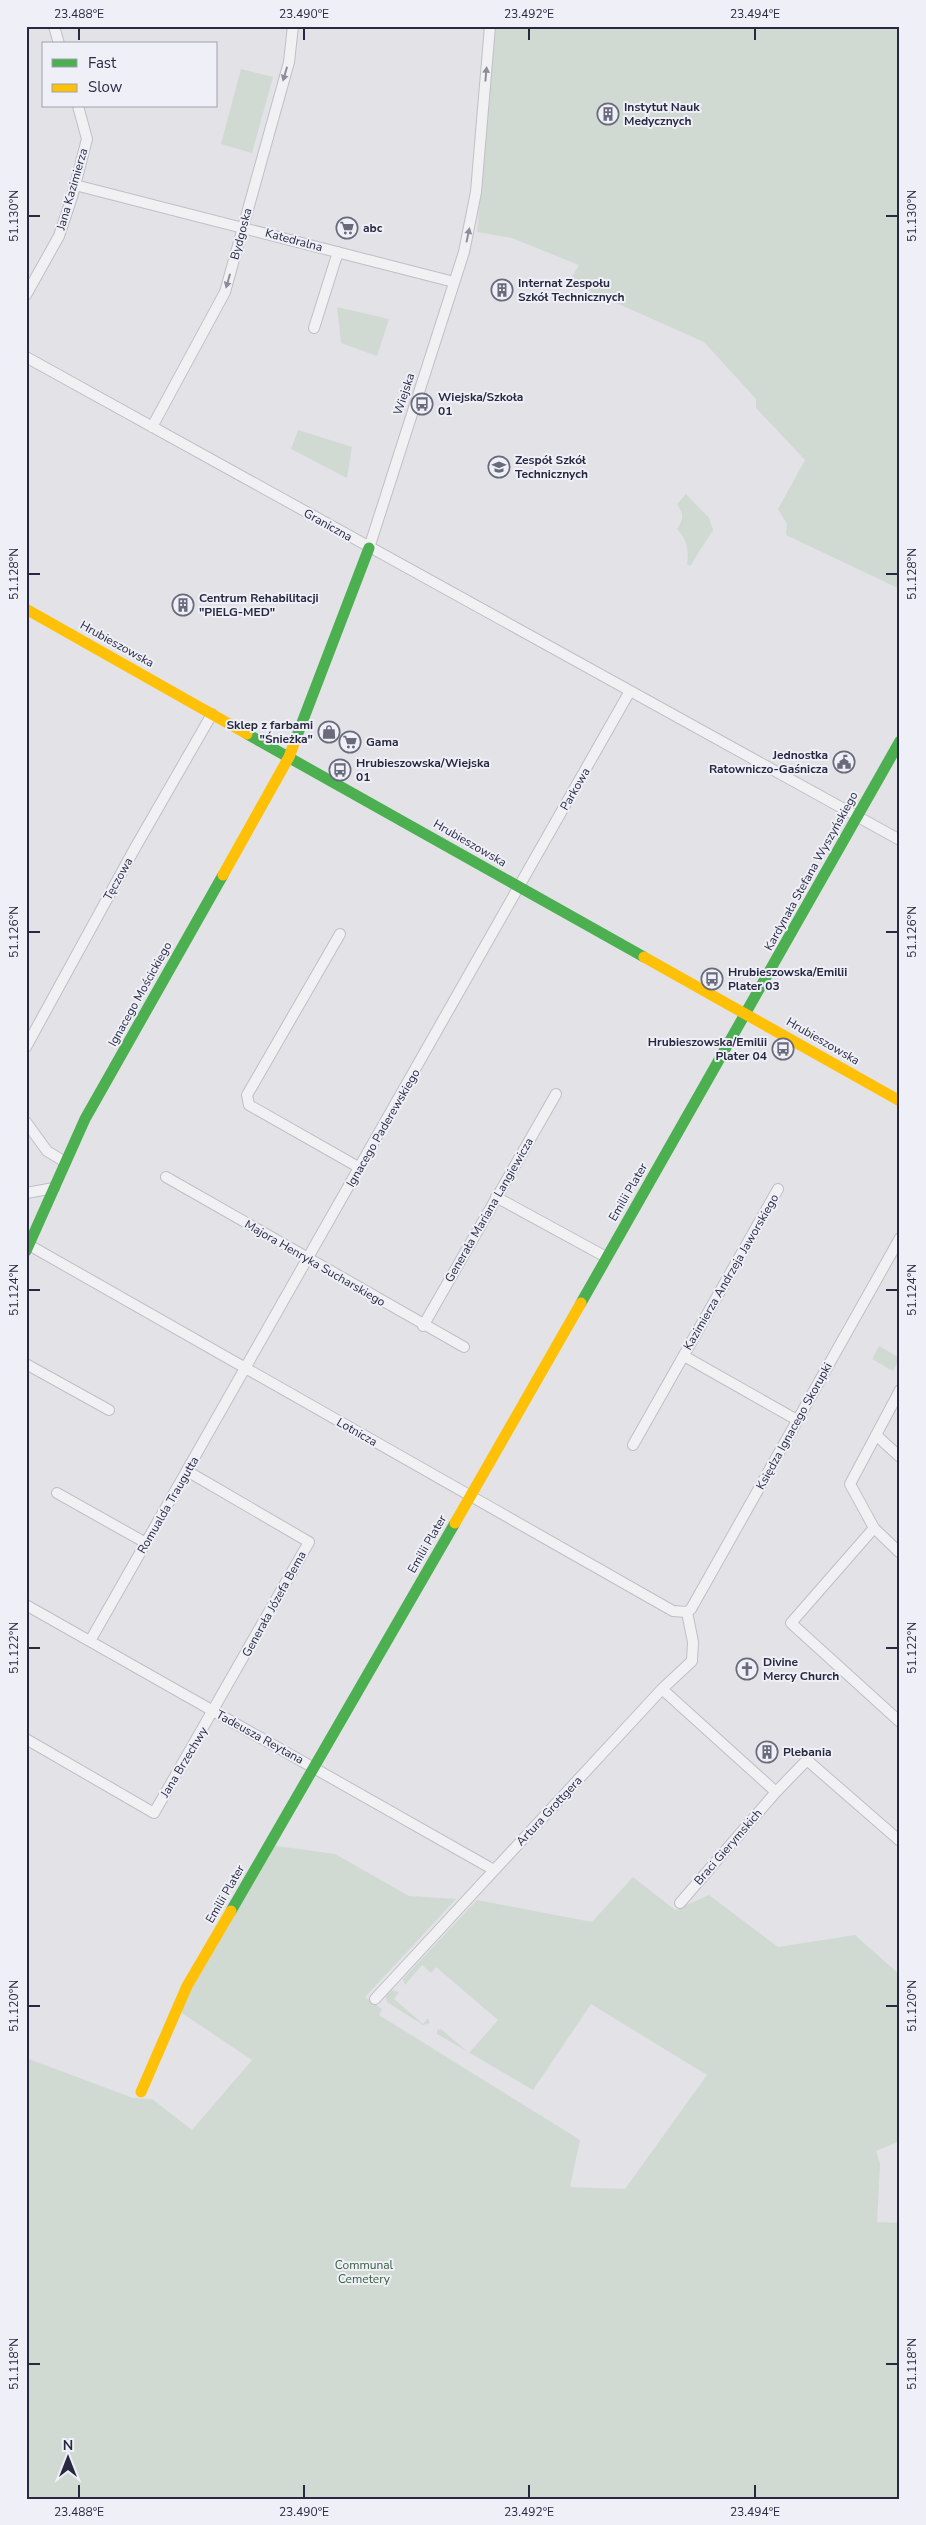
<svg xmlns="http://www.w3.org/2000/svg" width="926" height="2525" font-family="'Nunito Sans',sans-serif">
<style>
.green{fill:#d0dad3}
.lines{fill:none;stroke-linecap:round;stroke-linejoin:round}
.street-casing{stroke:#bfbfc5;stroke-width:12}
.street{stroke:#f1f1f4;stroke-width:10}
.fast{stroke:#4caf50;stroke-width:11}
.slow{stroke:#ffc107;stroke-width:11}
.oneway{fill:#8c8d9a}
.ticks{fill:none;stroke:#282941;stroke-width:2}
.labels{text-anchor:middle;dominant-baseline:central;stroke-width:4;stroke-linejoin:round;paint-order:stroke}
.poi-label{font-size:12px;font-weight:bold;fill:#282941;stroke:#eff0f7;text-anchor:start}
.street-label{font-size:12px;fill:#282941;stroke:#eff0f7}
.park-label{font-size:12px;fill:#355d3b;stroke:#eff0f7}
.neatline{fill:none;stroke:#282941;stroke-width:2}
.ticks-label{font-size:12px;text-anchor:middle;fill:#282941}
</style>
<rect width="100%" height="100%" fill="#e2e2e7"/>
<path class="green" d="M495,26H900V589L786,535L787,524L778,509L805,460L756,408V399L704,342L569,282L579,265L512,238L477,232Z
M241,69L273,77L252,153L221,144Z
M337,307L389,319L377,356L341,343Z
M298,430L352,447L347,478L291,449Z
M686,494L709,518L713,530L690,566L687,564C689,550 687,540 677,529C684,518 684,515 677,504Z
M879,1346L900,1358L893,1371L872,1359Z
M270,1845L335,1854L409,1896L456,1899L365,1997L382,2009L379,2015L580,2140L570,2187L625,2189L707,2075L591,2004L533,2090L437,2034V2030L441,2029L469,2053L498,2020L436,1967L431,1973L422,1965L405,1985L403,1979L477,1900L592,1922L633,1877L675,1910L709,1895L778,1947L855,1935L900,1975V2141L876,2151L880,2164L877,2222L900,2223V2499H26V2058L133,2098L152,2099L192,2130L252,2060L176,2009Z
M391,1990L399,1992L394,1999L423,2024L428,2018L430,2023L423,2025L387,2002L385,1993Z"/>
<g class="lines">
<g class="street-casing">
<path id="street" d="M54,26L59,44
M75,185L454,282
M26,295L59,236L72,197L87,139L78,106
M314,328L338,252
M26,357L900,840
M152,427L225,292L289,62L293,26
M369,548L464,252L476,192L490,26
M340,934L247,1095L249,1105L360,1168
M26,1047L135,848L212,714
M26,1122L47,1151L65,1162
M166,1177L464,1347
M26,1193L54,1188
M496,1197L606,1257
M29,1245L673,1611L687,1612
M423,1326L556,1094
M684,1356L797,1420
M26,1364L109,1410
M876,1435L900,1457
M633,1445L778,1189
M57,1493L146,1543
M874,1528L850,1484L900,1390
M900,1553L874,1528L791,1623L900,1722
M26,1605L494,1870
M687,1612L691,1609L900,1238
M90,1641L630,691
M662,1689L776,1792L807,1760L900,1841
M26,1739L154,1813L309,1542L187,1471
M680,1903L776,1792
M375,1999L662,1689L692,1661L693,1642L687,1612"/>
</g>
<use href="#street" class="street"/>
<path class="fast" d="M247,734L644,957
M295,741L369,548
M26,1251L85,1119L223,875
M581,1303L900,741
M231,1911L455,1523"/>
<path class="slow" d="M26,609L247,734
M223,875L289,757L295,741
M644,957L900,1101
M455,1523L581,1303
M141,2092L187,1986L231,1911"/>
</g>
<defs><path id="oneway-solid" d="M-6-.8H1V-3.2L6.5 0L1 3.2V.8H-6Z" transform="scale(1.25)"/></defs>
<g class="oneway">
<use href="#oneway-solid" transform="translate(285 74) rotate(106)"/>
<use href="#oneway-solid" transform="translate(486 74) rotate(-85)"/>
<use href="#oneway-solid" transform="translate(468 235) rotate(-78)"/>
<use href="#oneway-solid" transform="translate(228 281) rotate(106)"/>
</g>
<path class="ticks" d="M79,28V40M304,28V40M529,28V40M755,28V40M28,216H40M886,216H898M28,574H40M886,574H898M28,932H40M886,932H898M28,1290H40M886,1290H898M28,1648H40M886,1648H898M28,2006H40M886,2006H898M28,2364H40M886,2364H898M79,2485V2498M304,2485V2498M529,2485V2498M755,2485V2498"/>
<defs>
<g id="building-ring" transform="scale(1.125)"><circle r="9.5" fill="#eff0f7" stroke="#696a7b" stroke-width="1.5"/><path d="M-4-6H4V6H1V3H-1V6H-4ZM-2.5-4.3h1.7v1.8h-1.7ZM.8-4.3h1.7v1.8H.8ZM-2.5-1h1.7V.8h-1.7ZM.8-1h1.7V.8H.8Z" fill="#696a7b"/></g>
<g id="supermarket-ring" transform="scale(1.125)"><circle r="9.5" fill="#eff0f7" stroke="#696a7b" stroke-width="1.5"/><path d="M-6-5.5h2.5l.6 2H6L4.5 2H-2.5L-4.4-4H-6ZM-1.5 3.2a1.3 1.3 0 1 0 .1 0ZM3 3.2a1.3 1.3 0 1 0 .1 0Z" fill="#696a7b"/></g>
<g id="bus-ring" transform="scale(1.125)"><circle r="9.5" fill="#eff0f7" stroke="#696a7b" stroke-width="1.5"/><path d="M-5-6H5V4H4V6H2V4H-2V6H-4V4H-5ZM-3.5-4V0h7V-4ZM-3.5 1.2v1.5H-2V1.2ZM2 1.2v1.5H3.5V1.2Z" fill="#696a7b"/></g>
<g id="school-ring" transform="scale(1.125)"><circle r="9.5" fill="#eff0f7" stroke="#696a7b" stroke-width="1.5"/><path d="M0-5L7-2L0 1L-7-2ZM-4 1L0 2.5L4 1V4Q0 6-4 4Z" fill="#696a7b"/></g>
<g id="shop-ring" transform="scale(1.125)"><circle r="9.5" fill="#eff0f7" stroke="#696a7b" stroke-width="1.5"/><path d="M-5-2.5h2.3a2.7 3.5 0 0 1 5.4 0H5L5.5 6h-11ZM-1.5-2.5h3a1.5 2.3 0 0 0-3 0Z" fill="#696a7b"/></g>
<g id="civic-ring" transform="scale(1.125)"><circle r="9.5" fill="#eff0f7" stroke="#696a7b" stroke-width="1.5"/><path d="M-.6-6.5H3V-4.5H.6V-3L4-1V1h2V6H-6V1h2V-1L-.6-3ZM-1.2 2.5V6h2.4V2.5Z" fill="#696a7b"/></g>
<g id="church-ring" transform="scale(1.125)"><circle r="9.5" fill="#eff0f7" stroke="#696a7b" stroke-width="1.5"/><path d="M-1.2-6h2.4v3.5h3.3v2.4h-3.3V6h-2.4V-.1h-3.3v-2.4h3.3Z" fill="#696a7b"/></g>
</defs>
<g fill-rule="evenodd">
<use href="#building-ring" x="608" y="114"/>
<use href="#supermarket-ring" x="347" y="228"/>
<use href="#building-ring" x="502" y="290"/>
<use href="#bus-ring" x="422" y="404"/>
<use href="#school-ring" x="499" y="467"/>
<use href="#building-ring" x="183" y="605"/>
<use href="#shop-ring" x="329" y="732"/>
<use href="#supermarket-ring" x="350" y="742"/>
<use href="#civic-ring" x="844" y="762"/>
<use href="#bus-ring" x="340" y="770"/>
<use href="#bus-ring" x="712" y="979"/>
<use href="#bus-ring" x="783" y="1049"/>
<use href="#church-ring" x="747" y="1669"/>
<use href="#building-ring" x="767" y="1752"/>
</g>
<g class="labels">
<g class="poi-label">
<text x="624" y="107">Instytut Nauk<tspan x="624" dy="14">Medycznych</tspan></text>
<text x="363" y="228">abc</text>
<text x="518" y="283">Internat Zespołu<tspan x="518" dy="14">Szkół Technicznych</tspan></text>
<text x="438" y="397">Wiejska/Szkoła<tspan x="438" dy="14">01</tspan></text>
<text x="515" y="460">Zespół Szkół<tspan x="515" dy="14">Technicznych</tspan></text>
<text x="199" y="598">Centrum Rehabilitacji<tspan x="199" dy="14">"PIELG-MED"</tspan></text>
<text x="313" y="725" text-anchor="end">Sklep z farbami<tspan x="313" dy="14">"Śnieżka"</tspan></text>
<text x="366" y="742">Gama</text>
<text x="828" y="755" text-anchor="end">Jednostka<tspan x="828" dy="14">Ratowniczo-Gaśnicza</tspan></text>
<text x="356" y="763">Hrubieszowska/Wiejska<tspan x="356" dy="14">01</tspan></text>
<text x="728" y="972">Hrubieszowska/Emilii<tspan x="728" dy="14">Plater 03</tspan></text>
<text x="767" y="1042" text-anchor="end">Hrubieszowska/Emilii<tspan x="767" dy="14">Plater 04</tspan></text>
<text x="763" y="1662">Divine<tspan x="763" dy="14">Mercy Church</tspan></text>
<text x="783" y="1752">Plebania</text>
</g>
<g class="street-label">
<text transform="translate(72 189) rotate(-74)">Jana Kazimierza</text>
<text transform="translate(241 234) rotate(-75)">Bydgoska</text>
<text transform="translate(294 240) rotate(15)">Katedralna</text>
<text transform="translate(404 394) rotate(-72)">Wiejska</text>
<text transform="translate(328 525) rotate(29)">Graniczna</text>
<text transform="translate(117 644) rotate(29)">Hrubieszowska</text>
<text transform="translate(575 789) rotate(-60)">Parkowa</text>
<text transform="translate(470 843) rotate(30)">Hrubieszowska</text>
<text transform="translate(811 871) rotate(-61)">Kardynała Stefana Wyszyńskiego</text>
<text transform="translate(118 879) rotate(-61)">Tęczowa</text>
<text transform="translate(140 994) rotate(-61)">Ignacego Mościckiego</text>
<text transform="translate(823 1041) rotate(30)">Hrubieszowska</text>
<text transform="translate(383 1128) rotate(-60)">Ignacego Paderewskiego</text>
<text transform="translate(628 1192) rotate(-60)">Emilii Plater</text>
<text transform="translate(489 1210) rotate(-60)">Generała Mariana Langiewicza</text>
<text transform="translate(315 1263) rotate(30)">Majora Henryka Sucharskiego</text>
<text transform="translate(731 1272) rotate(-60)">Kazimierza Andrzeja Jaworskiego</text>
<text transform="translate(794 1426) rotate(-61)">Księdza Ignacego Skorupki</text>
<text transform="translate(357 1432) rotate(30)">Lotnicza</text>
<text transform="translate(168 1505) rotate(-60)">Romualda Traugutta</text>
<text transform="translate(427 1544) rotate(-60)">Emilii Plater</text>
<text transform="translate(274 1604) rotate(-61)">Generała Józefa Bema</text>
<text transform="translate(260 1737) rotate(29)">Tadeusza Reytana</text>
<text transform="translate(184 1762) rotate(-59)">Jana Brzechwy</text>
<text transform="translate(549 1811) rotate(-47)">Artura Grottgera</text>
<text transform="translate(728 1847) rotate(-49)">Braci Gierymskich</text>
<text transform="translate(225 1894) rotate(-60)">Emilii Plater</text>
</g>
<g class="park-label">
<text x="364" y="2265">Communal<tspan x="364" dy="14">Cemetery</tspan></text>
</g>
</g>
<rect width="926" height="2525" fill="none" stroke="#eff0f7" stroke-width="55"/>
<rect x="42" y="42" width="175" height="65" fill="#eff0f7" stroke="#9fa0ae"/>
<rect x="52" y="59" width="25" height="8" fill="#4caf50" stroke="#9fa0ae"/>
<text x="88" y="68" font-size="15" fill="#282941">Fast</text>
<rect x="52" y="84" width="25" height="8" fill="#ffc107" stroke="#9fa0ae"/>
<text x="88" y="92" font-size="15" fill="#282941">Slow</text>
<g transform="translate(68 2458)" stroke="#eff0f7" stroke-width="4" paint-order="stroke">
<path d="M0-4L9 19L0 12L-9 19Z" fill="#282941"/>
<text y="-8" font-size="14" font-weight="bold" text-anchor="middle" fill="#282941">N</text>
</g>
<rect x="28" y="28" width="870" height="2470" class="neatline"/>
<g class="ticks-label">
<text x="79" y="18">23.488°E</text>
<text x="304" y="18">23.490°E</text>
<text x="529" y="18">23.492°E</text>
<text x="755" y="18">23.494°E</text>
<text transform="translate(14 216) rotate(-90)" y="4">51.130°N</text>
<text transform="translate(912 216) rotate(-90)" y="4">51.130°N</text>
<text transform="translate(14 574) rotate(-90)" y="4">51.128°N</text>
<text transform="translate(912 574) rotate(-90)" y="4">51.128°N</text>
<text transform="translate(14 932) rotate(-90)" y="4">51.126°N</text>
<text transform="translate(912 932) rotate(-90)" y="4">51.126°N</text>
<text transform="translate(14 1290) rotate(-90)" y="4">51.124°N</text>
<text transform="translate(912 1290) rotate(-90)" y="4">51.124°N</text>
<text transform="translate(14 1648) rotate(-90)" y="4">51.122°N</text>
<text transform="translate(912 1648) rotate(-90)" y="4">51.122°N</text>
<text transform="translate(14 2006) rotate(-90)" y="4">51.120°N</text>
<text transform="translate(912 2006) rotate(-90)" y="4">51.120°N</text>
<text transform="translate(14 2364) rotate(-90)" y="4">51.118°N</text>
<text transform="translate(912 2364) rotate(-90)" y="4">51.118°N</text>
<text x="79" y="2516">23.488°E</text>
<text x="304" y="2516">23.490°E</text>
<text x="529" y="2516">23.492°E</text>
<text x="755" y="2516">23.494°E</text>
</g>
</svg>
